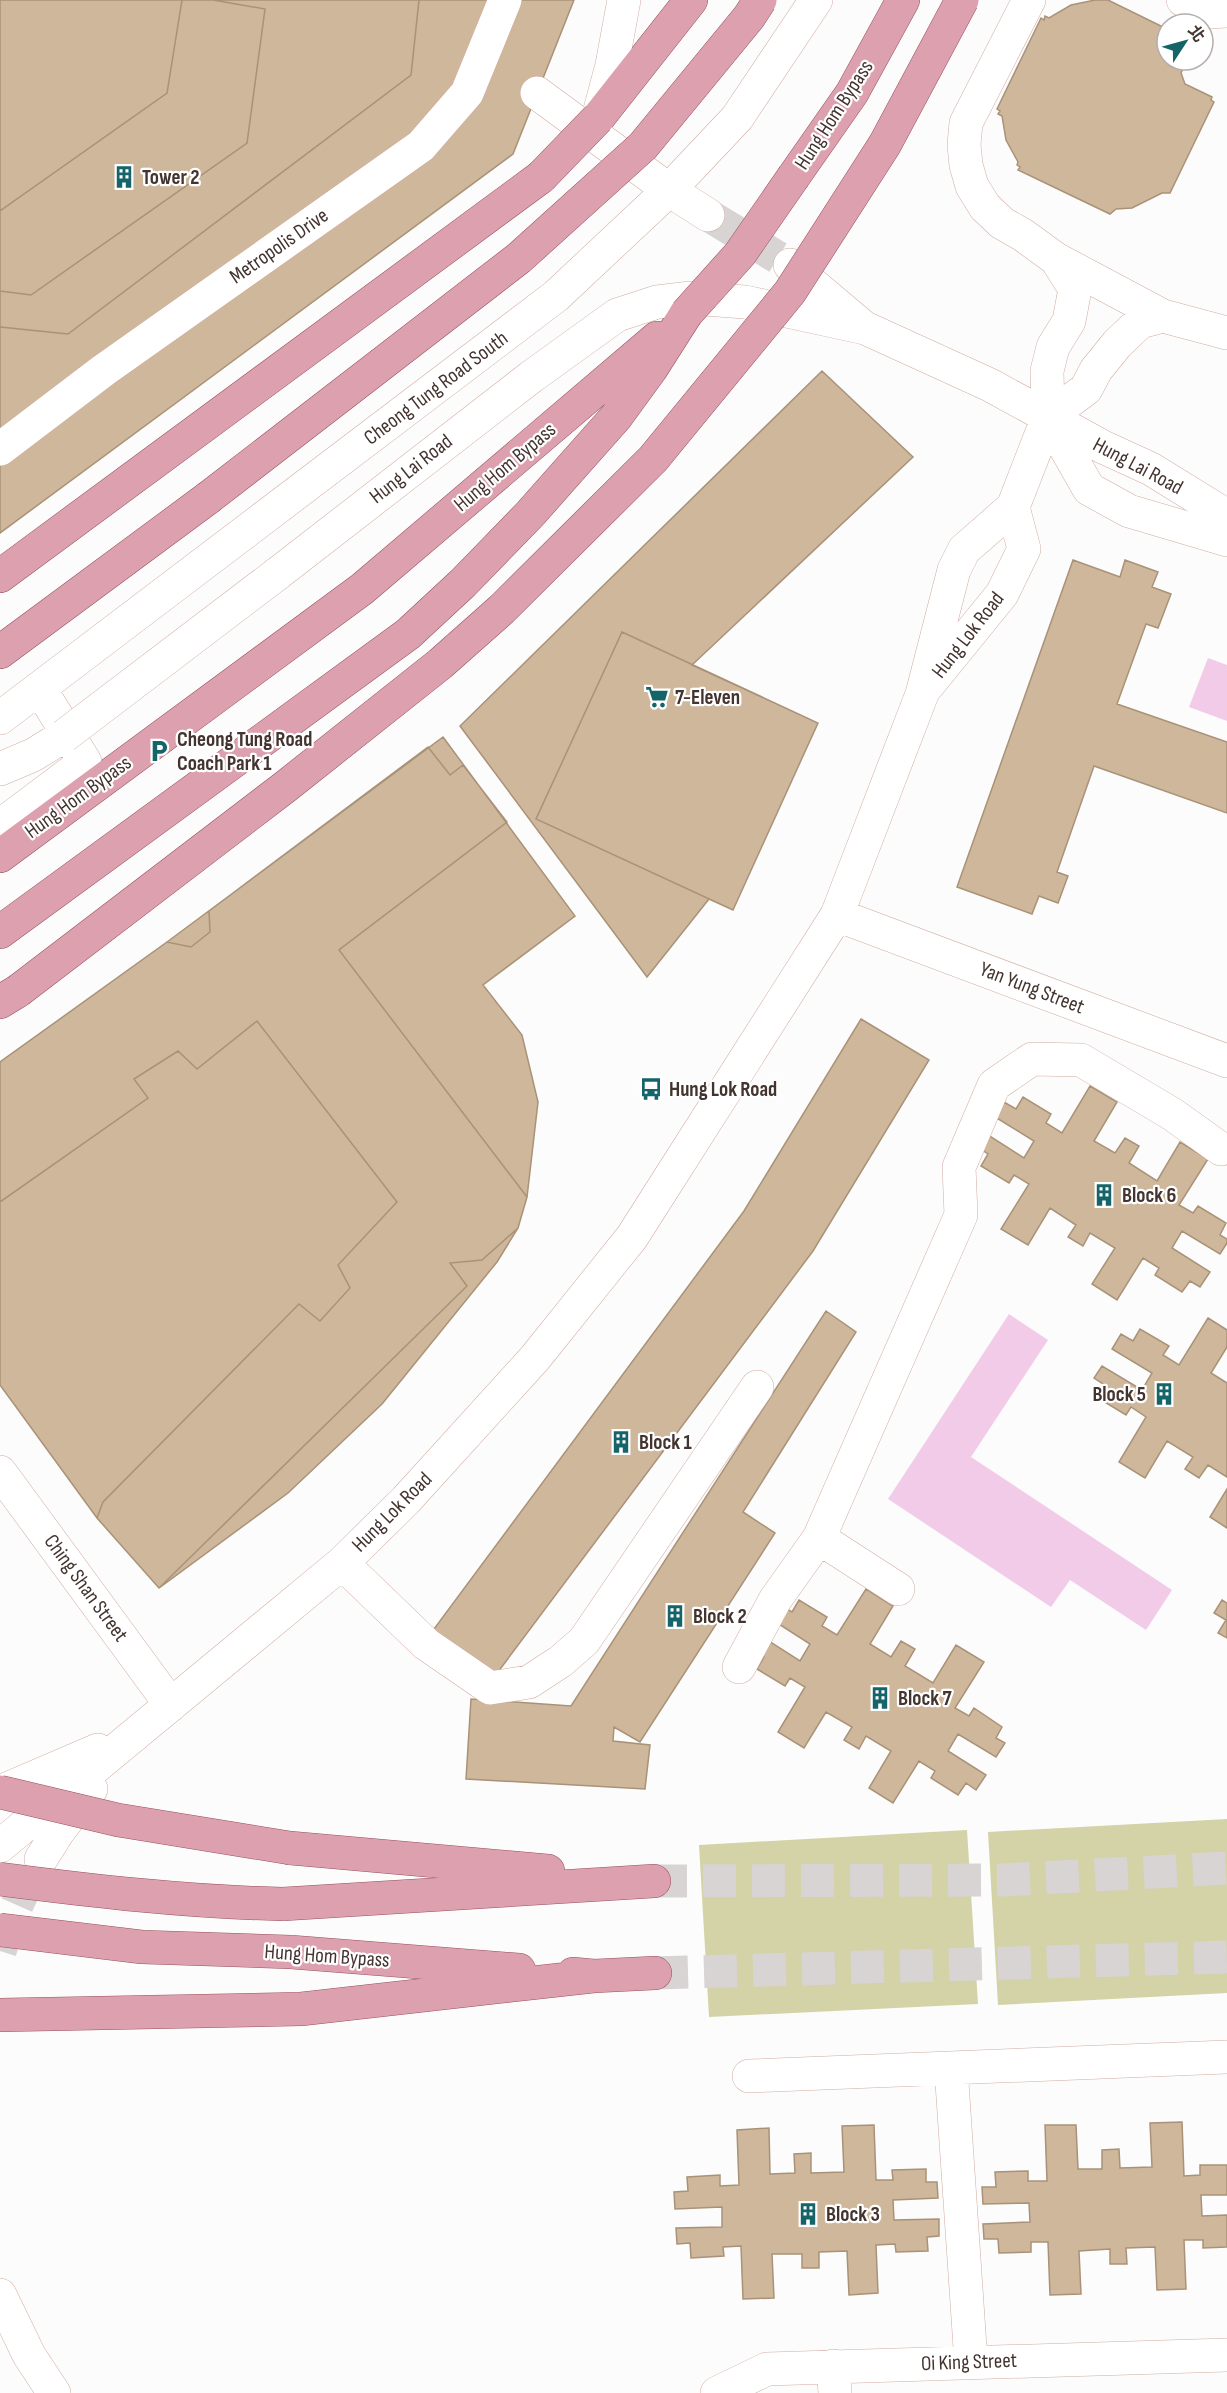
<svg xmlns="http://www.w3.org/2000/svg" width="1227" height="2393" font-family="'Sofia Sans Condensed','Noto Sans TC',sans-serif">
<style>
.green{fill:#d4d2a7}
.water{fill:#f2cbe9}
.building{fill:#ceb79b;stroke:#a99277;stroke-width:1.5}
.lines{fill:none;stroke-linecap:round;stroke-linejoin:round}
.minor-tunnel{stroke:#d7d4d3;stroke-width:33;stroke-dasharray:33 16;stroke-linecap:butt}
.major-tunnel{stroke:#d7d4d3;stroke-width:33;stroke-dasharray:33 16;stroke-linecap:butt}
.minor-casing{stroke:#d2ada0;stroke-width:34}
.major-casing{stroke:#99515f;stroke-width:34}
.minor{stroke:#fff;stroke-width:33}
.major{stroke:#dda0af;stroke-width:33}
.minor-bridge-casing{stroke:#d2ada0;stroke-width:34;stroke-linecap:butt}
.major-bridge-casing{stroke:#99515f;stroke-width:34;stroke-linecap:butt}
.minor-bridge{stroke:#fff;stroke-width:33}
.major-bridge{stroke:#dda0af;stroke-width:33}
.labels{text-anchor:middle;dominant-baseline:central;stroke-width:4.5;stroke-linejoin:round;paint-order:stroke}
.street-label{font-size:21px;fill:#43342f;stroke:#fff}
.poi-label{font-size:21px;font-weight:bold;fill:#43342f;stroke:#fff;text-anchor:start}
</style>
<rect width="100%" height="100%" fill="#fcfcfc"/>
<path class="green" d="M1227,1819V1993L998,2005L988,1832Z
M967,1830L978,2004L709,2017L699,1845Z"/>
<path class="water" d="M1208,658L1227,665V721L1189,707Z
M1009,1314L1048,1340L971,1457L1172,1590L1146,1630L1070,1580L1051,1607L888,1499Z"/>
<path class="building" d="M0,0H419L411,75L68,334L0,327Z
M0,0H574L513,154L0,533Z
M0,0H574L513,154L0,533Z
M182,0H213L265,9L247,143L31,295L0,291V211L167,93Z
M1095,0H1108L1167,29V60H1187L1181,73L1185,84L1212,97L1211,100L1214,102L1170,193H1162L1132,208L1116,209L1110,214L1018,170L1020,167L1017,165L1018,162L1006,140L1002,116L998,114L1000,111L997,109L1041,18L1044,20L1045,16L1049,18L1071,5Z
M822,371L913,457L692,665L818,723L733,910L709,899L647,977L460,726Z
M1073,560L1120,577L1125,560L1158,572L1152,587L1171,594L1158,628L1146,624L1117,704L1227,742V813L1094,766L1057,872L1068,876L1058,903L1039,896L1032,914L957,887Z
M622,632L818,723L733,910L536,819Z
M443,737L575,916L483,985L522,1035L538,1102L527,1197L518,1228L497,1262L382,1404L288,1493L159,1588L97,1518L0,1385V1062L167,942Z
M428,747L450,775L463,765L507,822L339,950L527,1197L518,1228L482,1260L450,1263L467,1286L159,1588L97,1518L103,1502L299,1304L320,1321L350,1288L338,1265L397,1202L257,1021L197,1069L178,1051L134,1079L148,1098L0,1202V1062L167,942L191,947L210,932L209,911Z
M861,1019L929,1060L813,1251L492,1680L431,1633L744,1211Z
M1090,1086L1117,1102L1094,1141L1115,1153L1125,1138L1139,1146L1129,1163L1157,1181L1180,1142L1208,1159L1179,1205L1193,1213L1198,1206L1226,1223L1220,1235L1227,1239V1243L1220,1254L1182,1231L1172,1248L1210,1272L1200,1287L1190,1281L1182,1292L1155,1275L1159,1268L1143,1258L1117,1300L1092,1284L1115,1248L1090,1233L1083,1246L1068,1237L1076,1225L1050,1208L1028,1245L1001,1229L1029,1184L1014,1175L1009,1183L981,1166L988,1154L976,1146L985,1133L1024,1158L1034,1141L995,1117L1004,1102L1016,1109L1023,1097L1051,1114L1046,1123L1062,1133Z
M826,1311L856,1332L743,1512L775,1533L640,1742L614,1727L613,1741L650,1745L645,1789L466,1779L471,1699L571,1706Z
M1208,1318L1227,1330V1347L1211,1373L1227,1383V1477L1208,1465L1199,1478L1185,1469L1193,1457L1167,1441L1145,1478L1119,1462L1146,1417L1131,1407L1126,1415L1098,1398L1106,1386L1094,1378L1102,1366L1142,1390L1152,1373L1112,1349L1121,1334L1133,1341L1140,1329L1169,1346L1163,1355L1179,1365Z
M1227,1489V1528L1210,1517Z
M866,1589L893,1606L870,1644L891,1657L901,1641L915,1649L905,1666L933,1683L956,1645L984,1662L955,1708L969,1716L974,1708L1002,1727L996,1738L1005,1743L996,1757L958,1734L948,1751L986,1775L976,1790L966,1783L958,1795L931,1778L935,1771L919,1761L893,1803L869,1788L891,1751L866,1736L859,1749L844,1740L852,1727L826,1712L804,1748L778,1732L805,1687L790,1678L785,1686L757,1669L764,1657L753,1649L761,1636L800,1661L810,1644L771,1619L780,1605L792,1612L799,1600L827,1617L822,1626L837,1635Z
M1222,1600L1227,1603V1638L1218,1633L1226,1620L1214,1613Z
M1182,2122L1184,2176L1200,2175V2165H1227V2195H1201L1202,2216L1227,2215V2247L1203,2248V2240H1184L1186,2289L1157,2290L1155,2247L1126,2248L1127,2264H1110V2249L1079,2251L1081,2294L1050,2295L1048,2242H1031V2252L999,2253L998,2239H984L983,2224L1030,2222L1029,2203L983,2204L982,2187H996L995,2172L1028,2171V2181H1047L1045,2125H1076L1078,2169H1102V2150L1119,2149L1120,2168L1152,2167L1150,2123Z
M874,2125L876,2180H893L892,2170L926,2169V2182H937L938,2198L893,2200L894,2220L939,2219V2236L927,2237L928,2251L896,2252L895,2244L876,2245L878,2293L849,2295L847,2251L819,2252V2268H802V2254H772L774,2298L743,2299L741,2246L723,2247L724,2256L691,2258L690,2243L677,2244L676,2228L722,2227V2207L675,2209L674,2192L688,2191L687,2177L720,2175V2186L739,2185L737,2130L769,2128L770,2174L795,2173L794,2154L811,2153V2173L844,2172L842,2126Z"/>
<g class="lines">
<path class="minor-tunnel" d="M708,215L790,265
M0,1951C10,1919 23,1888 41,1859"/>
<path class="major-tunnel" d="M654,1881L1002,1880L1227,1868
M655,1973L1227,1957"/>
<g class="minor-casing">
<path id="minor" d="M1029,0L966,123L964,145L966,165L972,186L985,207L1002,223L1023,235L1056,259L1163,316L1227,333
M1183,0L1210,12L1227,11
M537,93L669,190L708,215
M598,118L612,65L624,0
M790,265L861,325
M1048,417L1089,489L1129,511L1227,540
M1048,417L1086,389L1096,370L1117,344L1140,322L1163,316
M0,449L104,370L421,146L467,93L505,0
M277,574L531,377L617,315L657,302L691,298L745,302L865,328L990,385L1103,447L1151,469L1227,516
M928,685L1002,594L1024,549L1013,507
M0,718L556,296L669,190L737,118L816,0
M0,769L33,755L64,736
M0,826L85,762L40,689
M837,915L1227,1061
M0,1472L171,1705
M819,1538L898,1589
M342,1563L426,1644L490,1688L529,1682L561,1661L584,1641L757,1387
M739,1667L775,1600L819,1538L961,1215L959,1167L994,1085L1032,1059L1081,1060L1172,1114L1221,1149
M0,1792L98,1750
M0,1846L342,1563L406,1500L535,1358L632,1237L837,915L922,694L954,570L964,550L1013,507L1048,417L1047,371L1053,347L1069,321L1075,289L1056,259
M41,1859L58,1832L91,1789
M951,2068L971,2362
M749,2076L1227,2057
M0,2295L29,2355L54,2393
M833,2366L835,2393
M717,2393L767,2369L1227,2355"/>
</g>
<g class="major-casing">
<path id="major" d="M598,118L691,0
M794,176L852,93L903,0
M0,576L541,177
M0,652L208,498
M0,856L362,589L657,338
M0,932L408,634L463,583L530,514L616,417L651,369L686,314
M0,1002L18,991
M290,1848L548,1871
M283,1904L654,1881
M291,1952L519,1970
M573,1974L594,1976L655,1973
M0,2015L301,2009L594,1976"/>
</g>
<use href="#minor" class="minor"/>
<use href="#major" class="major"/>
<g class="minor-bridge-casing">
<path id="minor-bridge" d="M64,736L277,574"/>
</g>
<g class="major-bridge-casing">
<path id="major-bridge" d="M541,177L598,118
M686,314L740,254L794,176
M208,498L519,258L643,146L749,17L760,0
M18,991L285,787L440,664L502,609L653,459L790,292L885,144L962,0
M0,1792L118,1820L290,1848
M0,1879C94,1891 188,1902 283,1904
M0,1930L142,1947L291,1952"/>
</g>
<use href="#minor-bridge" class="minor-bridge"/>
<use href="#major-bridge" class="major-bridge"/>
</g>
<defs>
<g id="building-bare" transform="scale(1.8)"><path d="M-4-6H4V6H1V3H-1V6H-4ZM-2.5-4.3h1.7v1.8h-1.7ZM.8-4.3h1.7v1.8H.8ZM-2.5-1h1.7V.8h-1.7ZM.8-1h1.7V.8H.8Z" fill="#15646a" stroke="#fff" stroke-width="2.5" paint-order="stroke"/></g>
<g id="supermarket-bare" transform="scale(1.8)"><path d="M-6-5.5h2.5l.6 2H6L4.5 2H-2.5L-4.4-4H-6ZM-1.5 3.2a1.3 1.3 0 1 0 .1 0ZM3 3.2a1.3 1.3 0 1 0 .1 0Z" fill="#15646a" stroke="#fff" stroke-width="2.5" paint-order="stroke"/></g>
<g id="parking-bare" transform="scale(1.8)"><path d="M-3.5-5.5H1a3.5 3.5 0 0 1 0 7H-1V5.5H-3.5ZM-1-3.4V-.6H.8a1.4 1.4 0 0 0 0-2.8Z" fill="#15646a" stroke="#fff" stroke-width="2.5" paint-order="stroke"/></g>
<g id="bus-bare" transform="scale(1.8)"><path d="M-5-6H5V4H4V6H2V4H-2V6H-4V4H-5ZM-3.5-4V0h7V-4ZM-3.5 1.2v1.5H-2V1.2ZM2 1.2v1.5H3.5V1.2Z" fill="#15646a" stroke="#fff" stroke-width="2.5" paint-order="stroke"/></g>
</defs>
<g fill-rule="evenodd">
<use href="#building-bare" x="124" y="177"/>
<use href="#supermarket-bare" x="657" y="697"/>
<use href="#parking-bare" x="159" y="751"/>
<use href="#bus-bare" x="651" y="1089"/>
<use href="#building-bare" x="1104" y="1195"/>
<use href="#building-bare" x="1164" y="1394"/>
<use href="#building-bare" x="621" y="1442"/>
<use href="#building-bare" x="675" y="1616"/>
<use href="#building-bare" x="880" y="1698"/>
<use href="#building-bare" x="808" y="2214"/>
</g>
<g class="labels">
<g class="street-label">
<text transform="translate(834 115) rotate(-57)">Hung Hom Bypass</text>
<text transform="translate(279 246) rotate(-35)">Metropolis Drive</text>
<text transform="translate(436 388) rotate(-37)">Cheong Tung Road South</text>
<text transform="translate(1138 466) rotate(28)">Hung Lai Road</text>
<text transform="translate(505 467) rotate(-40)">Hung Hom Bypass</text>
<text transform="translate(411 469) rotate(-38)">Hung Lai Road</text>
<text transform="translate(968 635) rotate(-52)">Hung Lok Road</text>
<text transform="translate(78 797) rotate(-36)">Hung Hom Bypass</text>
<text transform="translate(1032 988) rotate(21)">Yan Yung Street</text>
<text transform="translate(392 1512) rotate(-45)">Hung Lok Road</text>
<text transform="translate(86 1588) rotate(54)">Ching Shan Street</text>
<text transform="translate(327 1956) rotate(4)">Hung Hom Bypass</text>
<text transform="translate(969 2362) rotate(-2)">Oi King Street</text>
</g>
<g class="poi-label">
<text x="142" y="177">Tower 2</text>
<text x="675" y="697">7-Eleven</text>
<text x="177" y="739">Cheong Tung Road<tspan x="177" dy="24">Coach Park 1</tspan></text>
<text x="669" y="1089">Hung Lok Road</text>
<text x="1122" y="1195">Block 6</text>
<text x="1146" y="1394" text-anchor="end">Block 5</text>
<text x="639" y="1442">Block 1</text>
<text x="693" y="1616">Block 2</text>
<text x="898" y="1698">Block 7</text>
<text x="826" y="2214">Block 3</text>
</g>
</g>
<g transform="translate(1185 42) rotate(54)"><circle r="28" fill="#ffffff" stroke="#b4aeac" stroke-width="1.5"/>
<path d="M0-4.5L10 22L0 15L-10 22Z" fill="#15646a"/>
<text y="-9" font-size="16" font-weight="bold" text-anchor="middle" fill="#43342f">北</text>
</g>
</svg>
